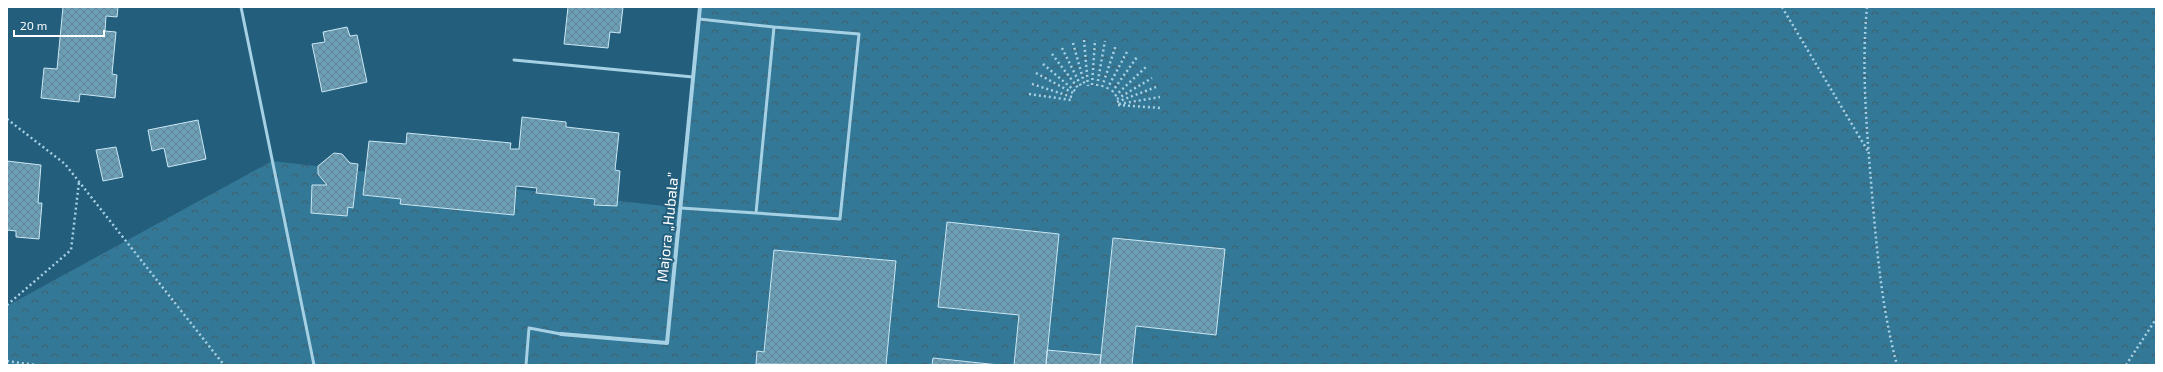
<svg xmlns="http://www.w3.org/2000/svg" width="2163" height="372" font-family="'Exo 2',sans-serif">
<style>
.park{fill:url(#park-crowns)}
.building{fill:url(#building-cross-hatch);stroke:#c9e7f4}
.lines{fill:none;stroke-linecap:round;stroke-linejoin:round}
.path{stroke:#a6d1e5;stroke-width:2.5;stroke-dasharray:2 3;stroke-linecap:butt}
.lane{stroke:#a6d1e5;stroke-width:3}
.street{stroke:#a6d1e5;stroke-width:4}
.labels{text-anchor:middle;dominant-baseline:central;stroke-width:4;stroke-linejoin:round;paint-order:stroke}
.street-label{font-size:15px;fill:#fff;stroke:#235e7c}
</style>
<defs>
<pattern id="park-crowns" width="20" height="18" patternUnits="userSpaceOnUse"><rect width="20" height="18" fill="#337897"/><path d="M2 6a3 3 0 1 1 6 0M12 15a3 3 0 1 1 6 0" fill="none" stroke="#41606e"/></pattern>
<pattern id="building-cross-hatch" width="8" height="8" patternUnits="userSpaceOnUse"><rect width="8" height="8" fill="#6c9eb6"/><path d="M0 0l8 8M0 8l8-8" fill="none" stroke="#628596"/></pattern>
</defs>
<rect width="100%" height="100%" fill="#235e7c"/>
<path class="park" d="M700,7H2156V365H7V306L272,161L681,208Z"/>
<path class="building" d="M63,7H118L117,17L106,16L105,31L116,32L112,74L117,75L115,98L80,94L79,102L41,98L44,68L57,69Z
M568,7H623L620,33L610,32L608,48L564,44Z
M347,27L350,36L357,35L367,82L322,92L312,44L325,42L323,32Z
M522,117L566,122V127L619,133L615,170L620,171L617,206L594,205L595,199L536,193L537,188L516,186L514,215L400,204L401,199L363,195L369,141L406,144L407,133L511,143L510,149H519Z
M198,120L206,159L168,167L164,148L152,151L148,130Z
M116,147L123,177L103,181L96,150Z
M334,153L342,154L350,163L358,164L353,208L348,207L347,216L311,213L312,185H327L318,174V166Z
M7,161L41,165L38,203H42L39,239L16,237V231L7,230Z
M947,222L1059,234L1046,365H1014L1019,315L938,307Z
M1113,238L1225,249L1216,335L1136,326L1132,365H1100Z
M774,250L896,261L886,365L756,364L757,351L764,352Z
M1047,350L1101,355L1100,365H1046Z
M933,358L999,365H932Z"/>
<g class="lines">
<path class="path" d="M1782,7L1869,153
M1867,7C1861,69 1867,132 1872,194C1877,252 1882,310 1897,365
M1084,40L1088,86
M1073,43L1085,86
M1062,48L1081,86
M1052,54L1078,88
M1043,64L1075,91
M1036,73L1073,93
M1032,84L1072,97
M1092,85L1095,40
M1097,86L1105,41
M1102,87L1116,45
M1107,89L1128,50
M1112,92L1137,57
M1029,94L1071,100
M1115,96L1146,67
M1117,99L1152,78
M1117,102L1156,87
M1119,104L1160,97
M1118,105L1161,108
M7,119L65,164L224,365
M7,305L71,250L79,182
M7,361L35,365
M2126,365L2156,319"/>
<path class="lane" d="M241,7L314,365
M514,60L693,77
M681,208L756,213L774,27L699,19
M756,213L840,219L859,34L774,27
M526,365L529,328L561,334"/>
<path class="street" d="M561,334L667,343L700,7"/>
</g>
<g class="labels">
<g class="street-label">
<text transform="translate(667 227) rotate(-84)">Majora „Hubala”</text>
</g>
</g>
<rect width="2163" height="372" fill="none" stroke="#ffffff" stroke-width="16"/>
<path d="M14 30v6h90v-6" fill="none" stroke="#ffffff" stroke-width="2"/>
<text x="20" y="30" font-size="12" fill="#ffffff" stroke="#235e7c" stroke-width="3" paint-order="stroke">20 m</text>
</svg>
